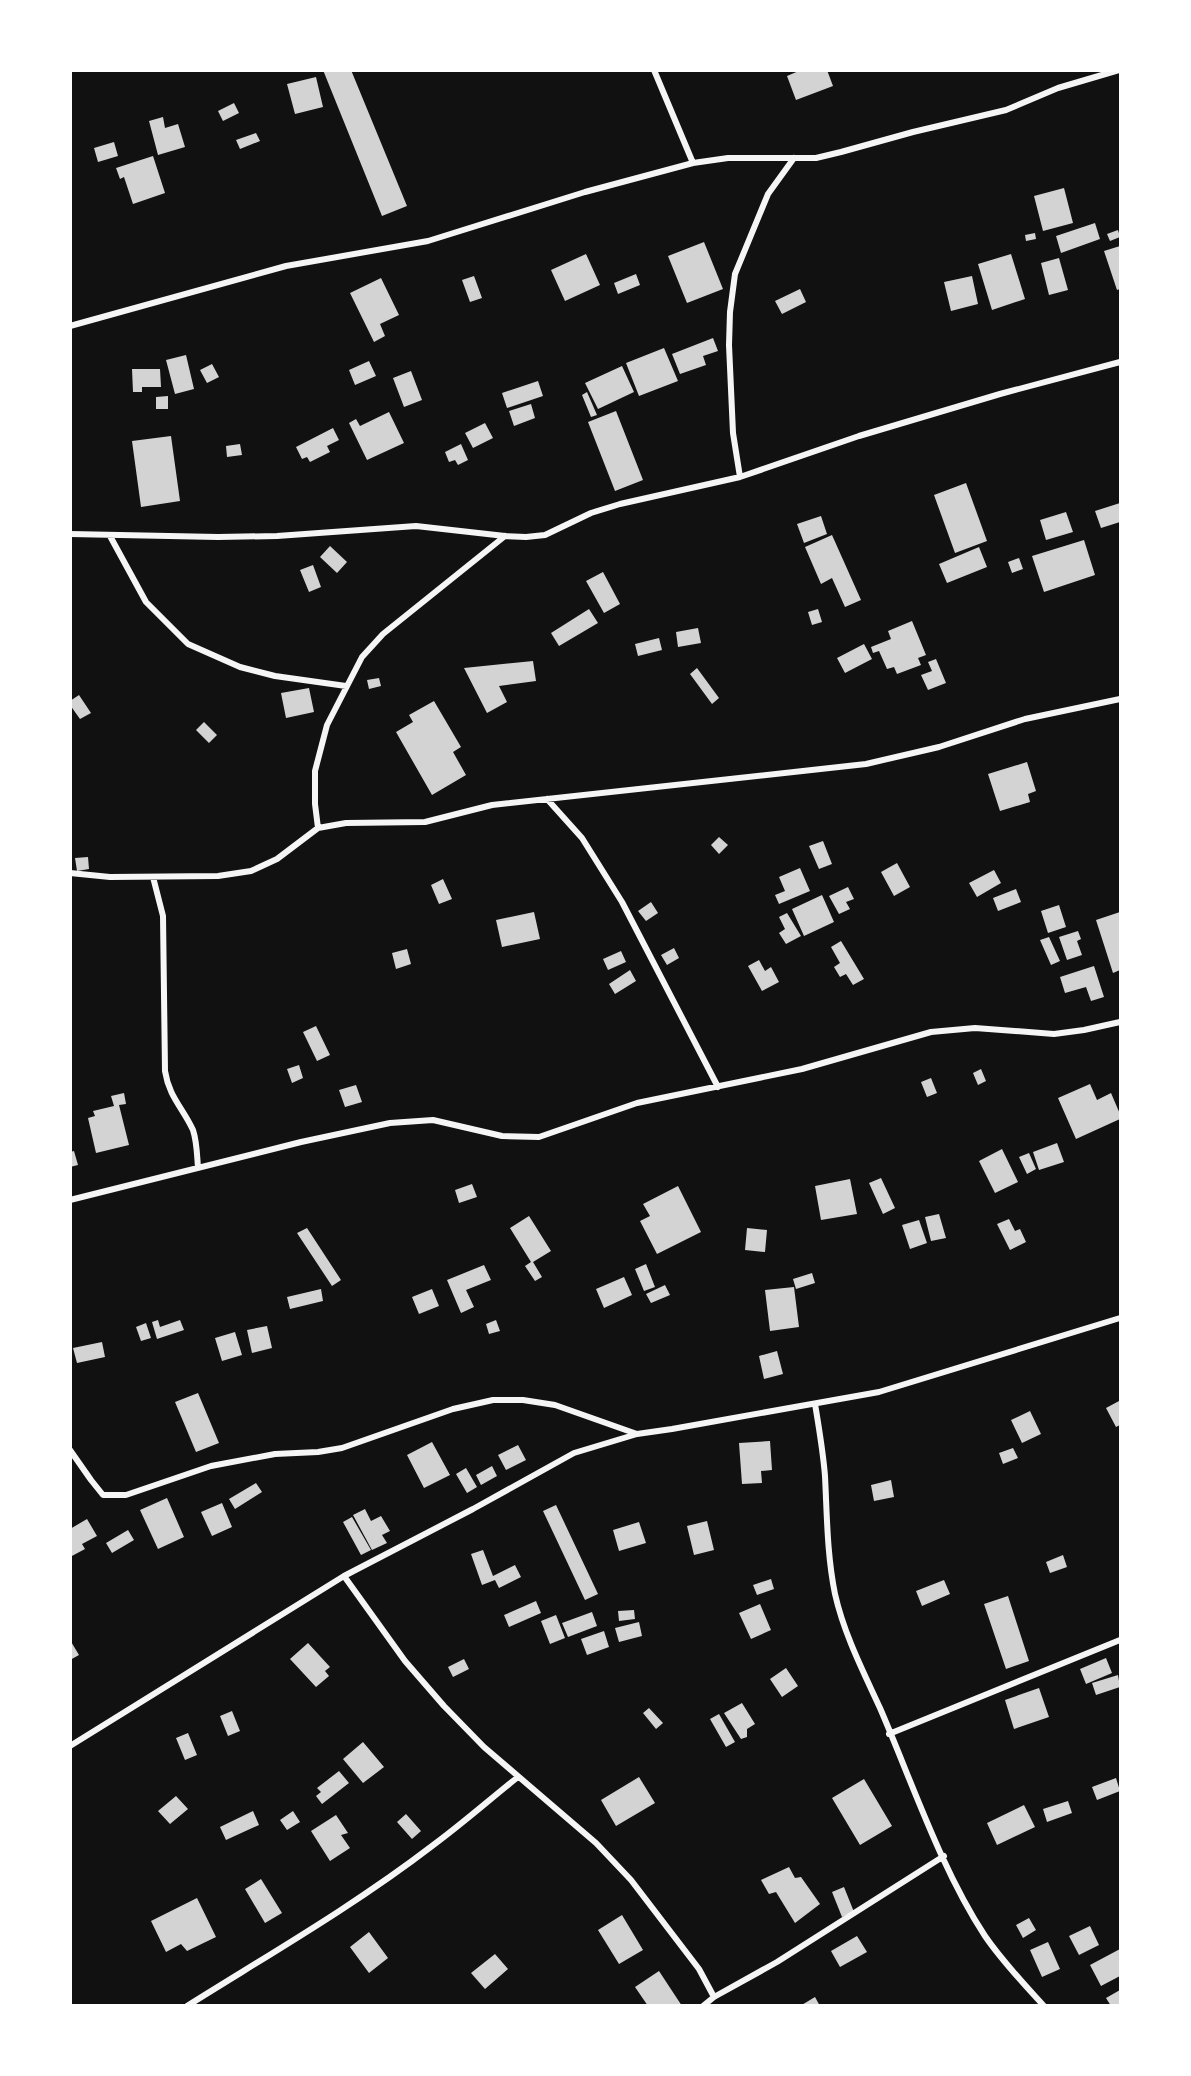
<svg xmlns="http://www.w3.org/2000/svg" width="1191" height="2076" font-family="Roboto,sans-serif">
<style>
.building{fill:#d3d3d3}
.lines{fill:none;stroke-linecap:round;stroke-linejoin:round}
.minor{stroke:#f5f5f5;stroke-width:6}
</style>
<rect width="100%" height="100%" fill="#111"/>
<path class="building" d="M323,70H351L407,206L382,216Z
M801,70H827L833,86L796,100L787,76Z
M316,77L323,107L295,114L287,84Z
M234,103L239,113L223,121L218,111Z
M163,117L165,128L178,124L185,147L158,155L149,121Z
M256,133L260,141L240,149L236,140Z
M114,142L118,156L98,162L94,148Z
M153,156L165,193L133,204L124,177L120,179L116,168Z
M1064,188L1073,223L1043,231L1034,196Z
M1095,223L1100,239L1061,253L1056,236Z
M1118,230L1120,237L1110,241L1107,234Z
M1035,233L1036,239L1026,241L1025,235Z
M704,242L723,289L687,303L668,256Z
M1120,246V289L1117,290L1104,251Z
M586,254L600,285L565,301L551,270Z
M1011,254L1025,299L992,310L978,264Z
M1059,258L1068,290L1049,295L1041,263Z
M636,274L640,285L618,294L614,283Z
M474,276L482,298L470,302L462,280Z
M972,276L978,304L951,311L944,282Z
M381,278L399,315L380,324L385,336L374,342L350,293Z
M800,289L806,302L782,314L775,301Z
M713,338L718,351L703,356L706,365L680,374L672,354Z
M664,348L678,381L639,396L626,363Z
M186,355L194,389L175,394L166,360Z
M369,361L376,376L355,385L349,370Z
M212,364L219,377L207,383L200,370Z
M622,366L634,392L598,409L585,383Z
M132,369H160L161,387H142V392H133Z
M411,371L422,400L404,407L393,378Z
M538,381L543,396L507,408L502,393Z
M587,392L597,415L591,417L582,395Z
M168,396V409H156V397Z
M531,404L535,418L514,426L509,411Z
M616,411L643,480L615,491L588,422Z
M389,412L404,443L367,460L349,423L356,419L360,426Z
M485,423L493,438L473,448L465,433Z
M333,428L339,440L327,446L330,452L310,462L307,457L302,459L296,447Z
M171,436L180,501L141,507L132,441Z
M240,444L242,455L227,457L226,446Z
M461,444L468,460L458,465L455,460L449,462L445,452Z
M966,483L987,541L955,553L934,495Z
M1120,503V522L1101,528L1095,511Z
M1066,512L1073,532L1046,540L1040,520Z
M821,516L827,534L804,543L797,524Z
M832,535L861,600L845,607L832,578L821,584L805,547Z
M1084,540L1095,575L1044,592L1032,556Z
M330,546L347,562L337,573L320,557Z
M979,547L987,567L947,583L939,564Z
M1019,558L1023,569L1012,573L1008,562Z
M313,565L321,587L309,592L300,570Z
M603,572L620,604L604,613L586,581Z
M589,609L598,623L559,646L551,633Z
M818,609L822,622L812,625L808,612Z
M912,621L926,655L918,658L921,665L897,674L894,667L887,669L879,651L873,653L871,647L891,639L888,631Z
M698,628L701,643L678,647L676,632Z
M659,638L662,650L638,656L635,644Z
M864,644L872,659L845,673L837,658Z
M936,659L946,683L928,690L921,675L932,671L928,662Z
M533,661L536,681L499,686L507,702L487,713L464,668Z
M697,668L719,698L712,704L690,674Z
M379,678L381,686L369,689L367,680Z
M309,688L314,712L286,718L281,693Z
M79,695L91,713L80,719L70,705V701Z
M434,701L461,747L453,752L466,775L432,795L396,732L413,722L409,715Z
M204,722L217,735L209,743L196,730Z
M1027,762L1036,791L1028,794L1030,802L1000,811L988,774Z
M719,837L728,845L719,854L711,845Z
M823,841L832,864L819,869L809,846Z
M88,857L89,869L77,871L75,858Z
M897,863L910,887L894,896L881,872Z
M800,868L810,891L779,904L775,895L785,891L779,877Z
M994,870L1001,883L977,897L969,883Z
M443,879L452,899L439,904L431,885Z
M848,887L854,899L846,902L850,909L839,914L829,896Z
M1016,889L1021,902L998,911L993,898Z
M822,895L834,922L804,936L792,909Z
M651,902L658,913L646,921L638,911Z
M1059,905L1066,927L1048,933L1041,911Z
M534,912L540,939L502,947L496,920Z
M1120,912V970L1113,973L1096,920Z
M787,913L801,936L786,944L779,933L785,929L779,917Z
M1078,931L1081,939L1077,941L1082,955L1067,960L1059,937Z
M1049,937L1060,961L1051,965L1040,940Z
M841,941L864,979L853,985L846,974L840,977L834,967L840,963L831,947Z
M674,948L679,958L667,965L661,955Z
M407,949L411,964L396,969L392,953Z
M621,951L626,962L608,970L603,959Z
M759,960L765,971L771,967L779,982L762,991L748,966Z
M1094,966L1104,997L1091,1001L1086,987L1065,993L1060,977Z
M630,970L636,981L615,994L609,984Z
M316,1026L330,1055L317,1061L303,1032Z
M299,1065L303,1078L292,1083L287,1069Z
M981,1069L986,1081L978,1085L973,1073Z
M931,1078L937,1093L927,1097L921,1082Z
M1090,1084L1097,1100L1111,1093L1120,1114V1119L1076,1139L1058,1098Z
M356,1085L362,1102L345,1107L339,1090Z
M124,1093L126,1104L119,1105L129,1145L96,1153L88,1118L95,1116L93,1111L114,1106L111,1096Z
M1057,1143L1064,1162L1039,1170L1033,1152Z
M1002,1149L1018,1182L995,1193L979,1161Z
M74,1151L78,1165L70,1167V1152Z
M1029,1153L1036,1169L1027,1174L1019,1157Z
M881,1178L895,1208L883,1214L869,1183Z
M850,1179L857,1214L821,1220L815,1186Z
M472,1184L477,1197L459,1203L455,1190Z
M678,1186L701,1232L657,1254L640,1221L650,1216L643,1204Z
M939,1214L946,1238L931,1241L925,1217Z
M529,1216L551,1251L533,1262L542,1277L535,1281L525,1266L531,1262L510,1228Z
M1009,1219L1015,1231L1020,1229L1026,1242L1010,1250L997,1224Z
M919,1220L927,1243L910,1249L902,1225Z
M307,1228L341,1280L332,1286L297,1233Z
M747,1228L767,1230L765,1252L745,1250Z
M646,1264L655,1287L644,1291L635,1269Z
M484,1265L491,1280L466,1290L474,1307L461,1313L447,1280Z
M812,1273L815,1283L796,1289L793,1279Z
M624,1277L632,1295L604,1308L596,1289Z
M665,1285L670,1295L651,1303L646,1294Z
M794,1287L799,1327L770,1331L765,1290Z
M321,1289L323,1301L290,1309L287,1297Z
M432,1289L439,1306L419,1314L412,1297Z
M158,1320L160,1327L180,1320L184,1330L157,1339L152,1322Z
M496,1320L500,1331L489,1334L486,1324Z
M146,1323L151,1338L141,1341L136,1327Z
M267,1326L272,1348L252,1353L247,1330Z
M235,1332L242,1355L222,1361L215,1338Z
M102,1342L105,1357L77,1363L73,1348Z
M777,1351L783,1374L764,1379L759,1356Z
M198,1393L219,1443L196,1452L175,1402Z
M1119,1401L1120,1425L1116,1427L1106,1408Z
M1030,1411L1041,1434L1022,1443L1011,1420Z
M770,1441L772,1470L761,1471L762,1483L742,1484L739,1443Z
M432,1442L450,1475L424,1488L407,1455Z
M518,1445L526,1460L506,1470L498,1455Z
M1013,1448L1018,1458L1003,1464L999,1453Z
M492,1466L497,1476L481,1485L476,1475Z
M466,1468L477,1487L467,1493L456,1474Z
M891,1480L894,1497L874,1501L871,1485Z
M256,1483L262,1492L235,1509L229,1499Z
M167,1498L184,1537L158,1549L140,1510Z
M222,1503L232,1527L212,1536L201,1512Z
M556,1505L598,1594L585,1600L543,1511Z
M365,1509L371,1521L381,1516L390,1531L382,1535L387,1543L372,1550L353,1515Z
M352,1517L371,1550L361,1555L343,1522Z
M87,1519L97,1536L82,1544L85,1549L70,1557V1529Z
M707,1521L714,1550L694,1555L687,1526Z
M639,1522L646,1543L619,1551L613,1530Z
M128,1530L134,1540L112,1553L106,1543Z
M483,1550L493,1576L515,1565L521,1577L499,1588L495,1580L482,1585L471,1554Z
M1063,1555L1067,1567L1050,1573L1046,1562Z
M771,1579L774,1589L757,1595L753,1585Z
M944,1580L950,1594L922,1606L916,1591Z
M1008,1596L1029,1661L1006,1669L984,1604Z
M536,1601L541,1613L509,1627L504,1615Z
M760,1604L771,1630L751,1639L739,1613Z
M634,1610L635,1619L619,1621L618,1611Z
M592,1612L597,1626L568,1637L562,1623Z
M556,1615L565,1638L550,1644L541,1621Z
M639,1622L642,1636L619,1642L615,1628Z
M604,1631L609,1647L587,1655L581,1639Z
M70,1640L79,1655L70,1660Z
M308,1643L330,1667L325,1671L329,1676L316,1687L290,1659Z
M1106,1658L1112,1673L1086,1684L1080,1669Z
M464,1659L469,1669L453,1677L448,1667Z
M786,1668L798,1686L782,1697L770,1679Z
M1118,1675L1120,1687L1096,1695L1092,1683Z
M1039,1688L1049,1717L1014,1729L1005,1700Z
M742,1703L755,1724L747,1729V1737L741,1739L724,1713Z
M649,1708L663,1723L656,1729L643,1713Z
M232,1711L240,1731L228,1736L220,1716Z
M719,1714L735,1742L726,1747L710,1719Z
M188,1733L197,1755L185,1760L176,1738Z
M363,1742L384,1767L363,1783L343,1759Z
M339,1771L349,1783L322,1804L316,1796L321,1792L317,1788Z
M639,1777L655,1803L616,1826L601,1800Z
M1116,1778L1120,1791L1097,1800L1092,1787Z
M864,1779L892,1826L860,1845L832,1798Z
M176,1796L188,1809L170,1824L158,1811Z
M1068,1801L1072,1813L1047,1822L1043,1809Z
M1024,1805L1035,1827L997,1845L987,1823Z
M253,1811L259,1825L226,1840L220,1827Z
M293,1811L300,1822L287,1830L280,1820Z
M406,1814L421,1831L412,1839L397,1822Z
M336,1815L348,1833L341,1835L350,1848L330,1861L311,1831Z
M789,1867L795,1878L801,1877L820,1904L795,1923L776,1892L769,1894L761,1880Z
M261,1879L282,1913L265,1923L245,1889Z
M844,1887L854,1912L842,1917L832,1892Z
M197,1898L216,1937L187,1951L181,1944L166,1952L151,1921Z
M622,1915L643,1950L619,1964L598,1930Z
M1029,1918L1036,1930L1023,1938L1016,1925Z
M1090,1926L1099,1945L1079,1955L1069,1936Z
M369,1932L388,1958L369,1973L350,1947Z
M857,1936L867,1952L840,1967L831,1951Z
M1048,1942L1060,1969L1042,1977L1030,1950Z
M1120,1949V1976L1101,1986L1090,1965Z
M495,1954L508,1969L485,1989L471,1973Z
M659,1971L682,2006H648L635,1987Z
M1120,1990V2006H1111L1106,1998Z
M815,1997L820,2006H800Z"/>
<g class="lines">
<path class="minor" d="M654,70L693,163
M70,326L286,266L428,241L585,192L693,163L728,158H816L841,152L913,132L1006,110L1058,88L1119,70
M740,477L733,433L729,345L730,312L735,274L768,194L794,158
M70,534L218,537L277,536L416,526L505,536L526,537L545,535L591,513L620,504L740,477L859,436L1000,394L1120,362
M110,536L146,602L188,644L240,667L275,676L346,686
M547,799L582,838L622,902L718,1087
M318,828L315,804V771L327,725L362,657L383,634L505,536
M70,873L110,877L218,876L251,871L277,859L318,828L346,823L425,822L492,805L866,764L939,747L1025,719L1120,699
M153,877L163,916L165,1071C169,1097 183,1108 193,1130C197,1142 197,1155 198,1168
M70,1200L301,1142L390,1123L433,1120L502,1136L539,1137L637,1103L802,1069L931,1032L975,1028L1054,1034L1084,1030L1120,1022
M815,1404C819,1428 823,1451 825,1476C827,1515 827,1555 835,1594C844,1634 863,1671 880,1708C912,1782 941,1869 985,1936C1002,1961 1023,1983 1044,2006
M70,1450L91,1480L103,1495H126L211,1466L275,1454L318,1452L342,1448L453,1409L493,1400H523L555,1405L637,1434
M344,1576L405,1661L444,1706L484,1747L596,1843L631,1880L699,1969L714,1997
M889,1734L1120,1640
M70,1746L344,1576L473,1509L574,1453L637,1434L672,1429L879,1392L1120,1318
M187,2006C270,1954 355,1905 432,1846C462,1824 489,1800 518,1777
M703,2006L714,1997L777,1962L944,1856"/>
</g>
<rect width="1191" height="2076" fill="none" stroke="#ffffff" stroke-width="144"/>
</svg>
